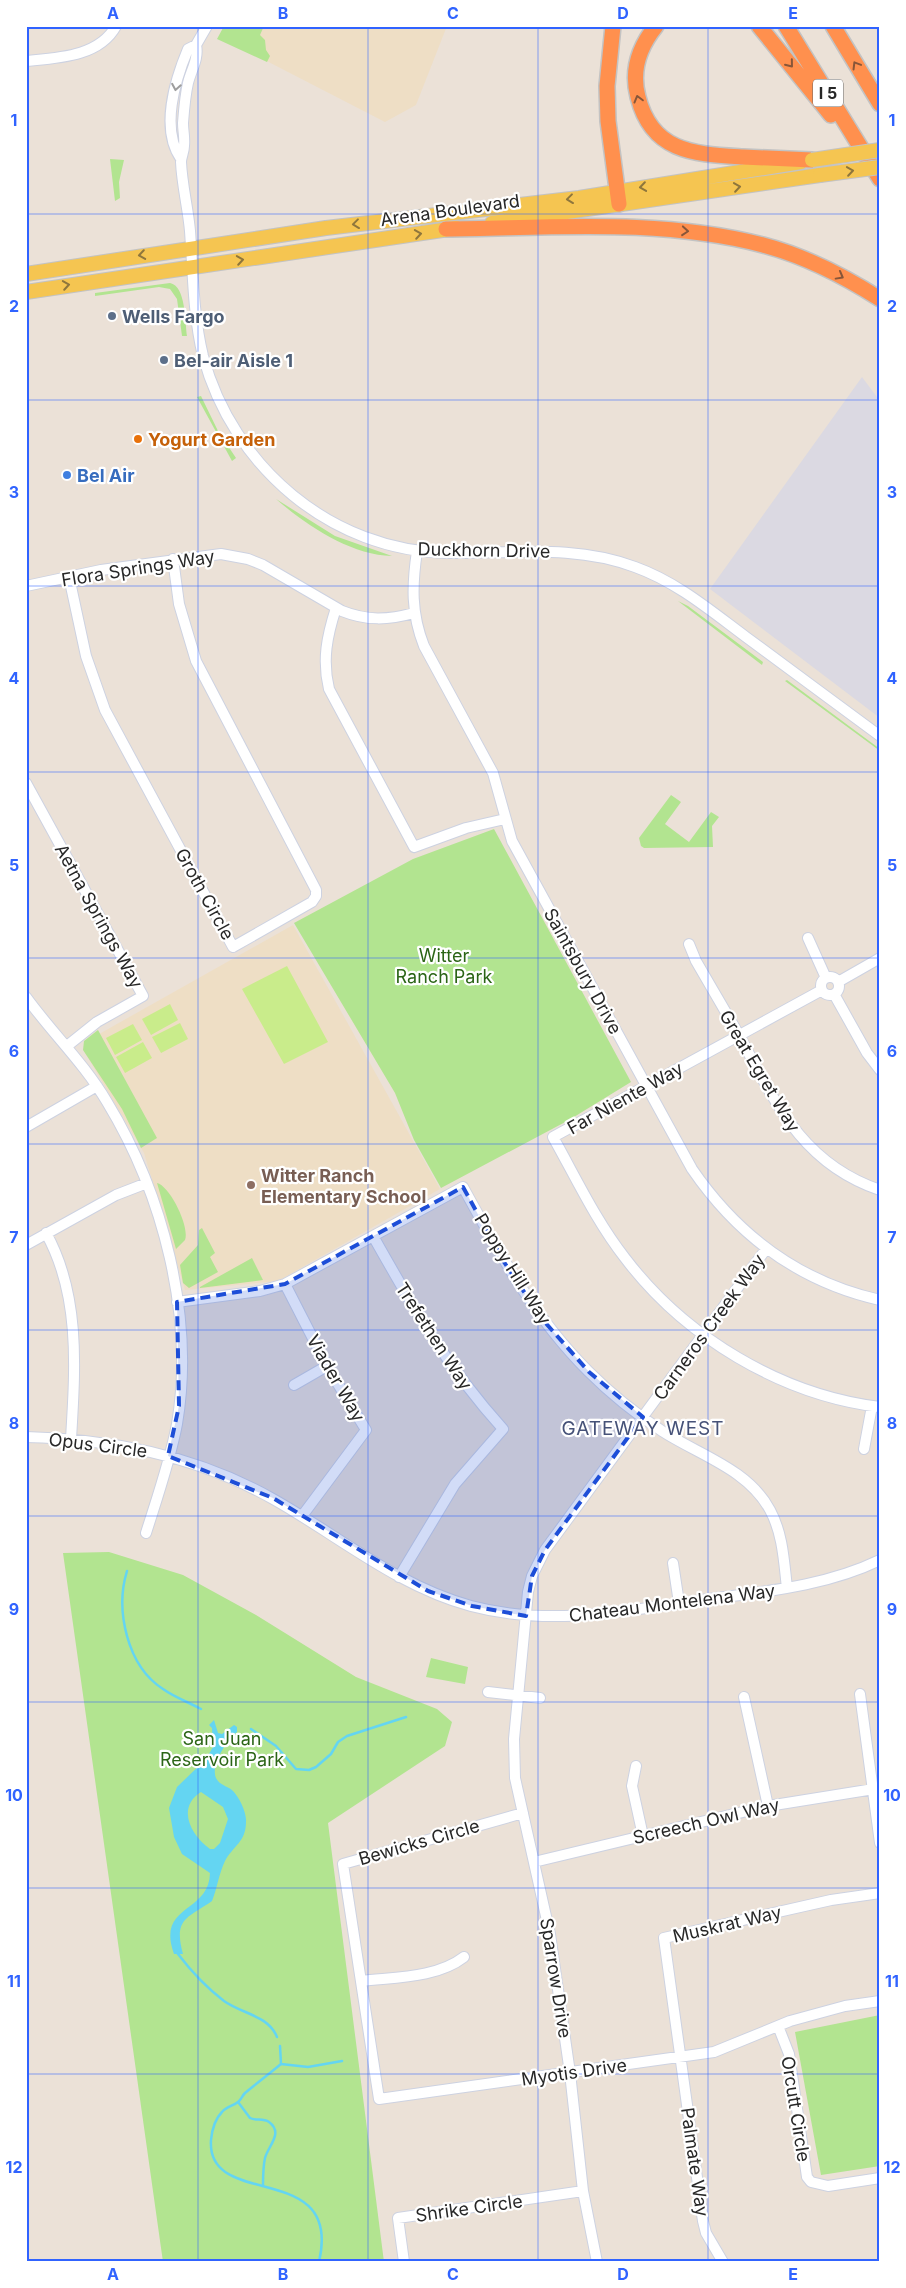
<svg xmlns="http://www.w3.org/2000/svg" width="906" height="2288" font-family="Inter,sans-serif">
<style>
.industrial{fill:#dbd9e2}
.education{fill:#eedec5}
.green{fill:#b2e490}
.pitch{fill:#c9ec8b}
.water{fill:#64d5f2;fill-rule:evenodd}
.lines{fill:none;stroke-linecap:round;stroke-linejoin:round}
.stream{stroke:#64d5f2;stroke-width:2.5}
.minor-casing{stroke:#cdd2e1;stroke-width:12}
.major-casing{stroke:#c3c3c3;stroke-width:16}
.highway-casing{stroke:#c3c3c3;stroke-width:18}
.minor{stroke:#fff;stroke-width:10}
.major{stroke:#f5c551;stroke-width:14}
.highway{stroke:#ff904e;stroke-width:15}
.major-bridge-casing{stroke:#c3c3c3;stroke-width:16;stroke-linecap:butt}
.major-bridge{stroke:#f5c551;stroke-width:14}
.oneway{stroke:#885639}
.oneway2{stroke:#9e9e9e}
.oneway3{stroke:#8e763c}
.marked{fill:#1d4ed8;fill-opacity:0.2;stroke:#1d4ed8;stroke-width:4;stroke-dasharray:10 6;stroke-linejoin:round}
.grid{fill:none;stroke:#3063ff;stroke-width:1;stroke-opacity:0.55}
.service-dot{fill:#5c6f8a;stroke:#fff;stroke-width:2}
.food-dot{fill:#e8710a;stroke:#fff;stroke-width:2}
.shop-dot{fill:#3f7fe0;stroke:#fff;stroke-width:2}
.education-dot{fill:#8d6e63;stroke:#fff;stroke-width:2}
.labels{text-anchor:middle;dominant-baseline:central;stroke-width:4.5;stroke-linejoin:round;paint-order:stroke}
.shield{fill:#fff;stroke:#686868;stroke-width:1}
.shield-label{font-size:16px;font-weight:bold;fill:#272727}
.street-label{font-size:18px;fill:#272727;stroke:#fff}
.service-label{font-size:18px;font-weight:bold;fill:#4e5e75;stroke:#fff;text-anchor:start}
.food-label{font-size:18px;font-weight:bold;fill:#c56008;stroke:#fff;text-anchor:start}
.shop-label{font-size:18px;font-weight:bold;fill:#366cbe;stroke:#fff;text-anchor:start}
.park-label{font-size:18px;fill:#2b6516;stroke:#fff}
.education-label{font-size:18px;font-weight:bold;fill:#785e54;stroke:#fff;text-anchor:start}
.neighbourhood-label{font-size:19px;letter-spacing:1px;fill:#465278;stroke:#fff}
.neatline{fill:none;stroke:#3063ff;stroke-width:2}
.grid-label{font-size:16px;text-anchor:middle;font-weight:bold;fill:#3063ff}
</style>
<rect width="100%" height="100%" fill="#ebe1d7"/>
<path class="industrial" d="M862,377L880,401V718L710,589Z"/>
<path class="education" d="M226,26H447L416,105L385,122L220,37Z
M293,925L440,1189L278,1281L185,1290L144,1153L84,1051L92,1038Z"/>
<path class="green" d="M224,26H264L260,35L265,40L266,50L270,56L267,62L217,39Z
M110,159L124,160L119,182L120,198L115,201Z
M170,283C186,286 185,322 187,336H182L177,299L170,289L159,287L95,296V293Z
M201,396L218,431L236,458L232,461L197,397Z
M276,499L335,536L392,556C350,555 306,525 276,499Z
M678,601L688,606L763,662L762,665Z
M787,680L880,749V751L785,681Z
M671,795L681,802L665,824L689,842L711,812L719,817L712,826L713,847L644,848L641,846L639,838Z
M494,829L631,1082L569,1120L441,1188L414,1140L395,1093L294,923L413,859Z
M98,1030L157,1138L141,1148L122,1109L83,1050L84,1041Z
M157,1183C170,1186 190,1227 185,1240L176,1249Z
M202,1228L215,1253L210,1257L218,1272L189,1288L183,1283L180,1265L198,1245L199,1230Z
M252,1258L263,1280L200,1288V1287Z
M109,1552L183,1575L256,1615L356,1677L437,1709L452,1722L445,1746L328,1823L384,2262H163L63,1553Z
M431,1658L468,1667L465,1684L426,1677Z
M880,2015V2166L821,2175L795,2032Z"/>
<path class="pitch" d="M287,966L328,1042L284,1064L242,989Z
M170,1004L178,1020L151,1035L142,1019Z
M180,1023L188,1039L161,1053L152,1037Z
M133,1024L142,1040L115,1055L106,1038Z
M143,1042L152,1058L125,1073L116,1057Z"/>
<path class="water" d="M214,1720L218,1733L222,1734L234,1725L237,1727V1732C227,1740 207,1769 218,1781C222,1786 230,1787 233,1791C239,1797 247,1813 246,1822C246,1842 233,1846 225,1861C219,1873 217,1889 212,1901C188,1918 173,1918 183,1954H174C156,1904 209,1914 210,1873L182,1854L174,1837L169,1808L177,1787L206,1759L213,1747L212,1728L209,1725ZM201,1792L223,1807L228,1819L220,1843L214,1849H210C191,1835 176,1808 201,1792Z"/>
<g class="lines">
<path class="stream" d="M127,1571C115,1610 127,1666 163,1689C174,1697 188,1702 201,1709
M251,1729L276,1746L296,1769L309,1770L316,1767L331,1754L338,1742L347,1736L406,1717
M178,1954C191,1971 207,1988 224,2001C242,2014 268,2015 277,2037
M280,2046L281,2064
M238,2102L250,2118C256,2121 263,2118 269,2122C284,2133 268,2146 265,2158C263,2167 263,2176 263,2186
M319,2262C343,2158 206,2211 211,2140C212,2130 215,2119 222,2112C226,2107 233,2106 238,2102C241,2100 242,2096 245,2093C257,2083 269,2074 281,2064L308,2067L342,2061"/>
<g class="minor-casing">
<path id="minor" d="M196,45C199,59 191,70 188,83C185,96 184,110 183,123C183,131 185,138 184,146C184,152 181,157 181,162C182,185 188,208 190,231C193,272 193,315 203,356C233,467 331,551 448,553C512,554 574,544 635,567C677,582 711,611 746,637C791,670 835,703 880,736
M26,61C57,58 99,57 116,26
M181,159C160,129 175,80 188,49L196,45L207,26
M417,551C412,585 411,613 424,646L493,773L512,841L692,1169C738,1236 800,1282 880,1300
M69,577L86,656L105,710L233,947L312,902L316,896V890L196,661L179,604L173,559
M26,586L101,570L221,554L248,559L263,565L342,611C367,621 388,620 414,613
M336,608C327,636 322,660 329,689L414,847L466,828L505,819
M26,783L143,996L97,1022L67,1046
M808,938L826,978
M689,944L696,961C711,987 726,1012 740,1037C776,1104 803,1164 880,1190
M821 986a9 9 0 1 1 18 0a9 9 0 1 1-18 0Z
M838,982L880,958
M822,990L553,1137C576,1178 596,1221 625,1258C685,1337 781,1395 880,1407
M834,994L867,1053L880,1070
M26,997C52,1033 84,1063 107,1102C163,1194 195,1317 177,1424C170,1461 157,1498 146,1533
M26,1127L97,1086
M46,1233C81,1296 75,1370 71,1439
M373,1236C414,1309 447,1367 503,1429L455,1484L399,1577
M26,1245L116,1195L147,1183
M285,1284L327,1366L366,1430L302,1516
M177,1302L260,1291L285,1284L463,1187C499,1253 534,1317 588,1371C610,1393 636,1414 662,1431C699,1455 748,1469 770,1510C783,1534 784,1562 787,1588
M294,1385L327,1366
M26,1437C113,1439 197,1456 273,1499C339,1536 397,1586 471,1606C546,1626 620,1612 695,1601C757,1592 822,1588 880,1560
M864,1449L872,1406
M673,1563L679,1603
M488,1692L540,1698
M860,1694L880,1843
M744,1697L768,1806
M636,1766L632,1786L643,1836
M523,1813L343,1864L379,2099L714,2052L790,2021L845,2006L880,2001
M534,1862L768,1806L880,1788
M362,1981C395,1977 437,1978 464,1957
M778,2026L789,2054L807,2177L811,2182L828,2186L880,2178
M404,2262L398,2218L583,2191
M597,2262L583,2191L570,2073L550,1934L515,1778L514,1739L528,1592L532,1576L545,1550L766,1249
M723,2262L706,2233L703,2221L664,1938L831,1900L880,1893"/>
</g>
<g class="major-casing">
<path id="major" d="M492,223L820,175
M26,274L326,228L579,198L801,162
M26,292L456,228"/>
</g>
<g class="highway-casing">
<path id="highway" d="M613,26L607,86L608,121L619,204
M656,26C639,47 631,71 638,97C652,153 695,154 743,157C766,158 789,159 812,160
M759,26L831,115
M786,26L880,179
M833,26L880,104
M446,229C551,228 660,218 763,245C805,256 844,276 880,299"/>
</g>
<use href="#minor" class="minor"/>
<use href="#major" class="major"/>
<use href="#highway" class="highway"/>
<g class="major-bridge-casing">
<path id="major-bridge" d="M812,160L880,150
M820,175L880,167"/>
</g>
<use href="#major-bridge" class="major-bridge"/>
</g>
<defs><path id="oneway-chevron" d="M-2-3.5L2.5 0L-2 3.5" fill="none" stroke-width="1.6" stroke-linecap="round" stroke-linejoin="round" transform="scale(1.25)"/></defs>
<g class="oneway">
<use href="#oneway-chevron" transform="translate(790 64) rotate(51)"/>
<use href="#oneway-chevron" transform="translate(856 65) rotate(-121)"/>
<use href="#oneway-chevron" transform="translate(638 99) rotate(-105)"/>
<use href="#oneway-chevron" transform="translate(685 231) rotate(5)"/>
<use href="#oneway-chevron" transform="translate(840 276) rotate(29)"/>
</g>
<use class="oneway2" href="#oneway-chevron" transform="translate(176 87) rotate(100)"/>
<g class="oneway3">
<use href="#oneway-chevron" transform="translate(850 171) rotate(-8)"/>
<use href="#oneway-chevron" transform="translate(643 187) rotate(172)"/>
<use href="#oneway-chevron" transform="translate(737 187) rotate(-8)"/>
<use href="#oneway-chevron" transform="translate(570 199) rotate(173)"/>
<use href="#oneway-chevron" transform="translate(356 224) rotate(173)"/>
<use href="#oneway-chevron" transform="translate(418 234) rotate(-9)"/>
<use href="#oneway-chevron" transform="translate(142 255) rotate(171)"/>
<use href="#oneway-chevron" transform="translate(240 260) rotate(-9)"/>
<use href="#oneway-chevron" transform="translate(66 285) rotate(-9)"/>
</g>
<path class="marked" d="M463,1187L504,1262L543,1320L589,1372L643,1417L545,1550L532,1576L526,1616L472,1606L428,1591L273,1498L168,1456L179,1406L177,1302L285,1284Z"/>
<path class="grid" d="M198,26V2262M368,26V2262M538,26V2262M708,26V2262M26,214H880M26,400H880M26,586H880M26,772H880M26,958H880M26,1144H880M26,1330H880M26,1516H880M26,1702H880M26,1888H880M26,2074H880"/>
<g class="service-dot">
<circle cx="112" cy="316" r="5"/>
<circle cx="164" cy="360" r="5"/>
</g>
<circle class="food-dot" cx="138" cy="439" r="5"/>
<circle class="shop-dot" cx="67" cy="475" r="5"/>
<circle class="education-dot" cx="251" cy="1185" r="5"/>
<g class="labels">
<rect class="shield" x="813" y="79.5" width="30" height="27" rx="4"/>
<g class="shield-label">
<text x="828" y="93">I 5</text>
</g>
<g class="street-label">
<text transform="translate(450 210) rotate(-8)">Arena Boulevard</text>
<text transform="translate(484 550) rotate(1)">Duckhorn Drive</text>
<text transform="translate(138 568) rotate(-9)">Flora Springs Way</text>
<text transform="translate(205 894) rotate(61)">Groth Circle</text>
<text transform="translate(99 916) rotate(61)">Aetna Springs Way</text>
<text transform="translate(583 971) rotate(61)">Saintsbury Drive</text>
<text transform="translate(760 1071) rotate(59)">Great Egret Way</text>
<text transform="translate(625 1098) rotate(-29)">Far Niente Way</text>
<text transform="translate(513 1269) rotate(58)">Poppy Hill Way</text>
<text transform="translate(709 1327) rotate(-54)">Carneros Creek Way</text>
<text transform="translate(434 1336) rotate(57)">Trefethen Way</text>
<text transform="translate(336 1378) rotate(60)">Viader Way</text>
<text transform="translate(98 1445) rotate(7)">Opus Circle</text>
<text transform="translate(672 1603) rotate(-7)">Chateau Montelena Way</text>
<text transform="translate(706 1821) rotate(-13)">Screech Owl Way</text>
<text transform="translate(419 1842) rotate(-16)">Bewicks Circle</text>
<text transform="translate(727 1924) rotate(-13)">Muskrat Way</text>
<text transform="translate(556 1978) rotate(81)">Sparrow Drive</text>
<text transform="translate(574 2072) rotate(-8)">Myotis Drive</text>
<text transform="translate(796 2109) rotate(81)">Orcutt Circle</text>
<text transform="translate(695 2162) rotate(82)">Palmate Way</text>
<text transform="translate(469 2208) rotate(-8)">Shrike Circle</text>
</g>
<g class="service-label">
<text x="122" y="316">Wells Fargo</text>
<text x="174" y="360">Bel-air Aisle 1</text>
</g>
<g class="food-label">
<text x="148" y="439">Yogurt Garden</text>
</g>
<g class="shop-label">
<text x="77" y="475">Bel Air</text>
</g>
<g class="park-label">
<text x="444" y="955">Witter<tspan x="444" dy="21">Ranch Park</tspan></text>
<text x="222" y="1738">San Juan<tspan x="222" dy="21">Reservoir Park</tspan></text>
</g>
<g class="education-label">
<text x="261" y="1175">Witter Ranch<tspan x="261" dy="21">Elementary School</tspan></text>
</g>
<g class="neighbourhood-label">
<text x="643" y="1428">GATEWAY WEST</text>
</g>
</g>
<rect width="906" height="2288" fill="none" stroke="#ffffff" stroke-width="55"/>
<rect x="28" y="28" width="850" height="2232" class="neatline"/>
<g class="grid-label">
<text x="113" y="19">A</text>
<text x="283" y="19">B</text>
<text x="453" y="19">C</text>
<text x="623" y="19">D</text>
<text x="793" y="19">E</text>
<text x="14" y="126">1</text>
<text x="892" y="126">1</text>
<text x="14" y="312">2</text>
<text x="892" y="312">2</text>
<text x="14" y="498">3</text>
<text x="892" y="498">3</text>
<text x="14" y="684">4</text>
<text x="892" y="684">4</text>
<text x="14" y="871">5</text>
<text x="892" y="871">5</text>
<text x="14" y="1057">6</text>
<text x="892" y="1057">6</text>
<text x="14" y="1243">7</text>
<text x="892" y="1243">7</text>
<text x="14" y="1429">8</text>
<text x="892" y="1429">8</text>
<text x="14" y="1615">9</text>
<text x="892" y="1615">9</text>
<text x="14" y="1801">10</text>
<text x="892" y="1801">10</text>
<text x="14" y="1987">11</text>
<text x="892" y="1987">11</text>
<text x="14" y="2173">12</text>
<text x="892" y="2173">12</text>
<text x="113" y="2280">A</text>
<text x="283" y="2280">B</text>
<text x="453" y="2280">C</text>
<text x="623" y="2280">D</text>
<text x="793" y="2280">E</text>
</g>
</svg>
